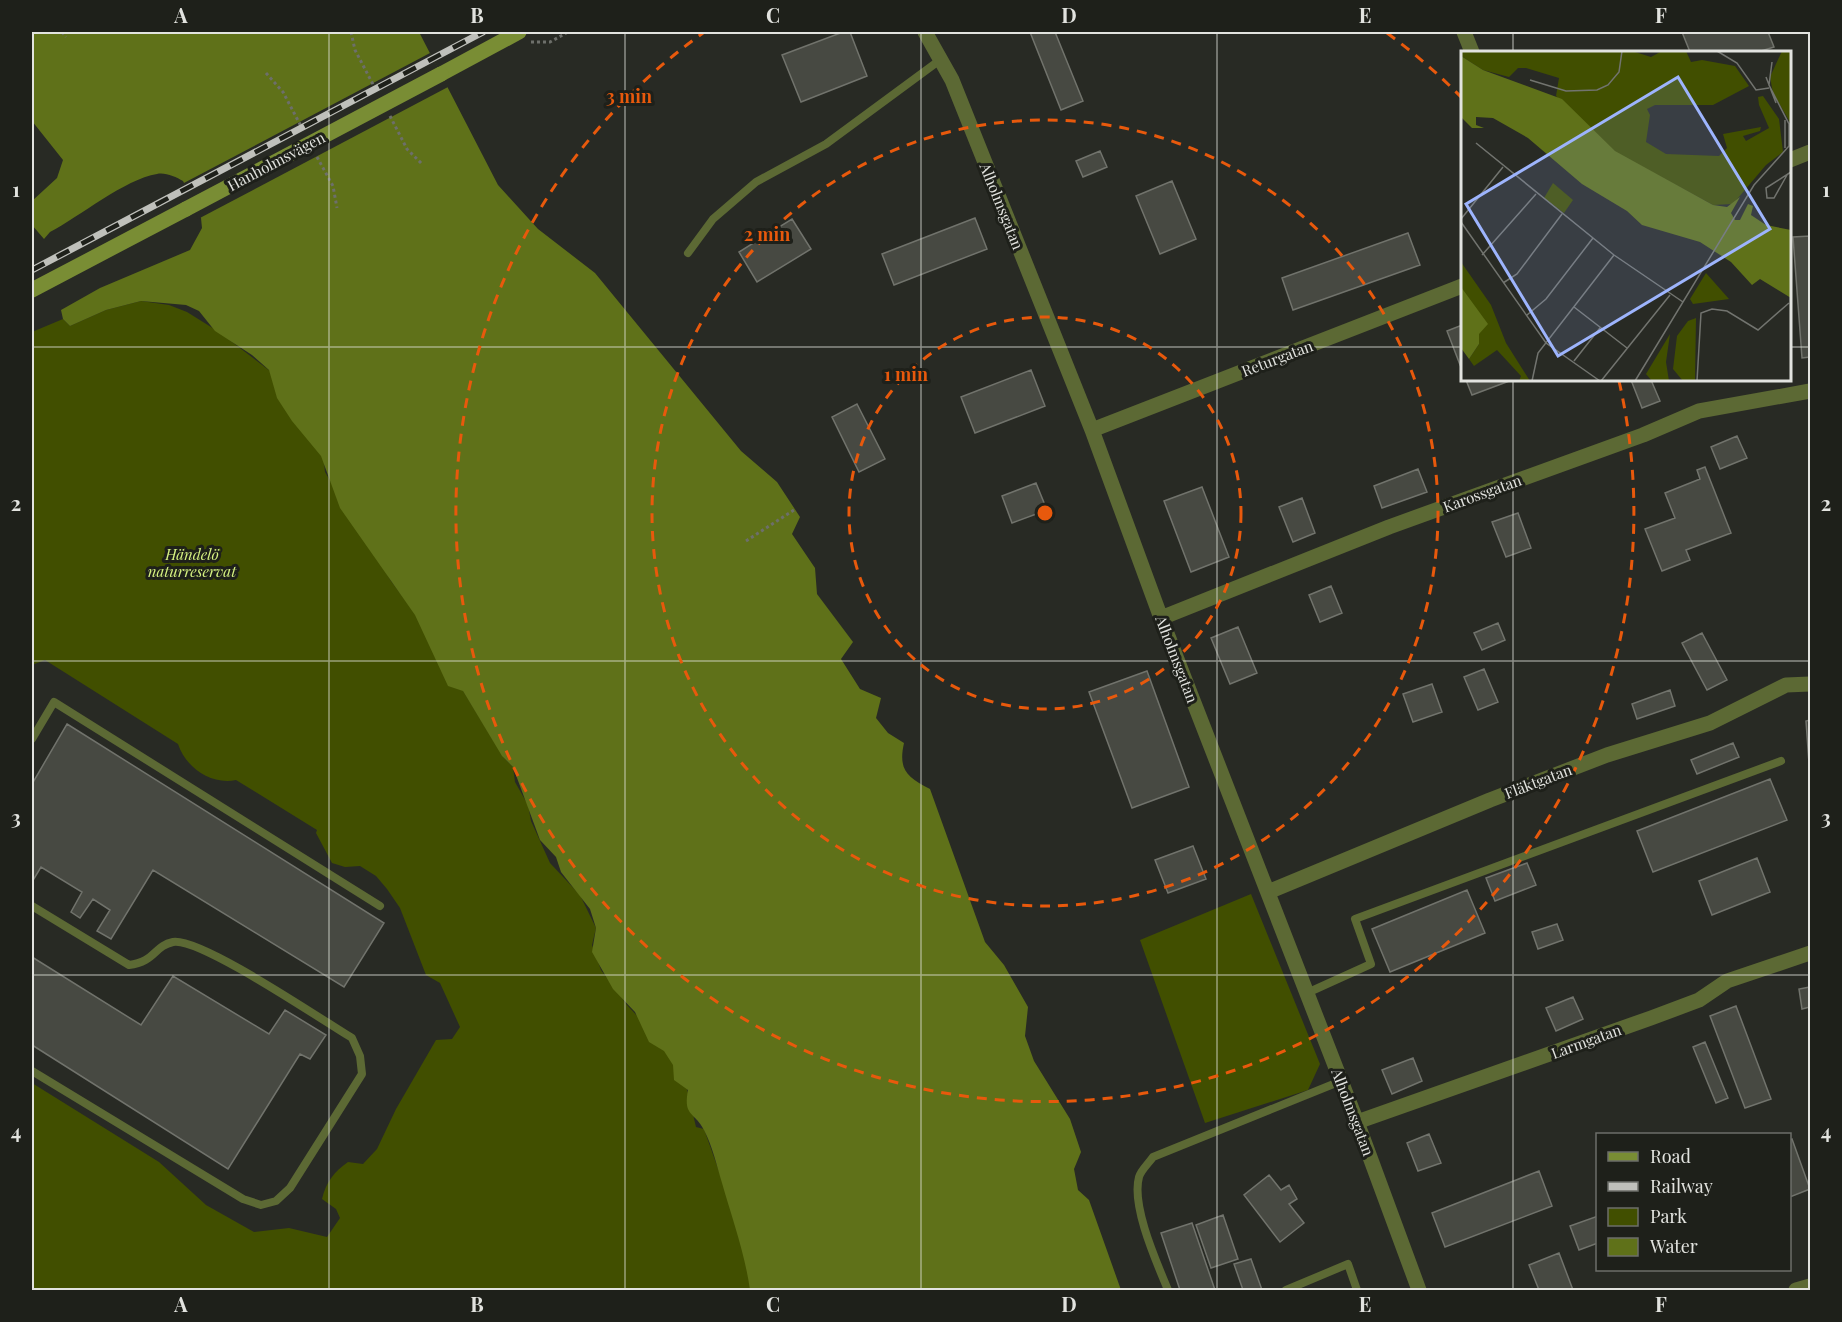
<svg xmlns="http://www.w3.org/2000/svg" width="1842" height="1322" font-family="'Playfair Display',serif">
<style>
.green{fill:#414f00}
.water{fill:#5f7119}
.pier{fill:#282a24}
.building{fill:#474942;stroke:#71736c;stroke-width:1.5}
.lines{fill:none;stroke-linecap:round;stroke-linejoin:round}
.path{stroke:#6d6f6a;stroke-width:3;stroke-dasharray:3 3;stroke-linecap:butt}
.lane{stroke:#5c6934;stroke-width:8}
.street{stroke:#5c6934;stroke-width:15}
.secondary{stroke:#798d34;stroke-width:15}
.rail-casing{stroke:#bfc0bb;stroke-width:7}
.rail{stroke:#1e201a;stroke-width:4.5;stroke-dasharray:14;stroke-linecap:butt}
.secondary-bridge{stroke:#798d34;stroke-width:15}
.grid{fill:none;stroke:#e2e3df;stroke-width:1.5;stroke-opacity:0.55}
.ring{fill:none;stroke:#e8590c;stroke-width:3;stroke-dasharray:10 8}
.labels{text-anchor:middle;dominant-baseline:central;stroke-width:6;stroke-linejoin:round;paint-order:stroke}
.street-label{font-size:15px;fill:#e2e3df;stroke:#1e201a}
.park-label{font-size:15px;font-style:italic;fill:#d6f281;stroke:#1e201a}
.inset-road{fill:none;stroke:#72746f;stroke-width:1.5}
.view{fill:#9db4fd;fill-opacity:0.15;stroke:#9db4fd;stroke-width:3}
.inset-edge{fill:none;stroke:#e2e3df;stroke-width:3}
.centre{fill:#e8590c;stroke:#1e201a;stroke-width:3}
.ring-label{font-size:18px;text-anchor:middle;font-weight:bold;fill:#e8590c;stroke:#1e201a;stroke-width:6;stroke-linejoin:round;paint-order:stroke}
.neatline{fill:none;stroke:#e2e3df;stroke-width:2}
.grid-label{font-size:20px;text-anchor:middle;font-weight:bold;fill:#e2e3df}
</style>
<rect width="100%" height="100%" fill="#282a24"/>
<path class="green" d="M141,301L169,305L187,312L219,332L270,371L323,453L325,472L391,581L420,620L504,758L513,767L515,782L528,805L531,821L550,863L580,895L596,928L592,945L601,970L627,1005L667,1048L683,1072L696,1127L704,1129L761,1290H32V1083L159,1162L206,1205L254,1232L289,1228L327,1237L340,1218L336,1209L322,1199C326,1182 334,1172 348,1162L363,1164L377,1149L396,1109L436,1040L452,1039L460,1027L440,983L426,975L400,908L387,889L376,876L360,866L345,867L332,863L316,833L317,830L236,780C211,785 186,768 178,744L45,660L32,665V332L63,319L70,326L106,310Z
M1251,894L1320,1064L1308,1090L1205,1123L1140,940Z"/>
<path class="water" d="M32,32H419L498,185L538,229L595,273L741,451L777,482L800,517L792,534L815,568L817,594L853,642L841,659L860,689L881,698L876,718L888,733L904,743C898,770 907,777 930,789L985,942L1004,965L1028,1007L1025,1036L1034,1061L1070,1119L1081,1152L1074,1169L1078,1190L1089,1200L1121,1290H750C745,1254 732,1218 722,1183C717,1166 712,1145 704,1130C694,1111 683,1117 688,1090L674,1080L673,1065L664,1051L649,1042L635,1012L613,989L592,952L596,928L590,909L561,872L556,857L540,840L513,767L502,756L463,691L448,686L415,615L340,508L321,456L292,421L277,398L269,370L252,355L215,331L199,311L186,305L141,301L106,310L70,326L63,319L61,310L100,288L190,250L202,228L201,218L183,181C176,177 165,172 157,174C125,179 79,217 50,232L44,239L32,225V201L57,178L63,160L32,121Z"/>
<path class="pier" d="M430,53L448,87L198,219L182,184Z"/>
<path class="building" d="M843,32H850L867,76L801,102L782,55Z
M1030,32H1055L1083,101L1061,110Z
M1682,32H1768L1774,47L1758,52H1690Z
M1100,151L1107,167L1083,177L1076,161Z
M1172,181L1196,239L1160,254L1136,196Z
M975,218L987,249L894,285L882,254Z
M792,219L811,249L757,282L739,252Z
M1408,233L1420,265L1293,310L1282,278Z
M1810,236V357L1802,358L1793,237Z
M1462,325V370L1447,331Z
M1031,370L1045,406L975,433L961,397Z
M1466,380H1512L1472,395Z
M1631,380H1651L1660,401L1642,408Z
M857,404L885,459L859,472L832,417Z
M1737,436L1747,458L1720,469L1711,447Z
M1705,467L1731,533L1686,550L1690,560L1662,571L1645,529L1675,518L1665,493L1700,479L1697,470Z
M1418,469L1427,492L1382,508L1374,486Z
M1036,483L1047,510L1012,523L1002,496Z
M1202,487L1229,557L1191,572L1164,501Z
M1302,498L1315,533L1293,542L1279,507Z
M1518,513L1531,548L1506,557L1492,522Z
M1331,586L1342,613L1320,622L1309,595Z
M1498,623L1505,640L1482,650L1474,633Z
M1238,627L1257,673L1230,684L1211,638Z
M1702,633L1727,680L1707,690L1682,643Z
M1484,669L1498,702L1478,710L1464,677Z
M1147,671L1189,787L1132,808L1089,692Z
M1432,684L1442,712L1413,722L1403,694Z
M1670,690L1675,706L1637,719L1632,704Z
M1810,720V777L1806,721Z
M67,724L384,923L344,987L153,870L111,939L97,931L110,910L93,899L80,918L71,912L82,892L41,867L32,882V784Z
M1733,743L1739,757L1697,774L1691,760Z
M1770,779L1787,820L1653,872L1637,831Z
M1193,846L1206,879L1168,893L1155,860Z
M1757,858L1770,892L1712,915L1699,881Z
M1527,863L1536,885L1495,901L1486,878Z
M1467,890L1485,933L1390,972L1372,929Z
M1557,924L1563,940L1538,949L1532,932Z
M32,957L141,1025L173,976L269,1034L285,1010L326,1035L310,1059L300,1054L228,1169L32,1045Z
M1810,987V1007L1802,1009L1799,989Z
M1573,997L1583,1019L1556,1031L1546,1008Z
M1736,1006L1771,1099L1745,1108L1710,1016Z
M1705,1042L1728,1098L1716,1103L1693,1047Z
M1413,1058L1422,1081L1392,1094L1382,1070Z
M1429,1134L1441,1163L1418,1171L1407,1143Z
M1792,1139L1810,1189L1790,1197V1140Z
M1539,1171L1552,1206L1445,1247L1432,1213Z
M1269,1175L1281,1190L1289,1185L1297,1199L1289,1204L1304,1223L1280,1242L1244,1195Z
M1223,1215L1238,1259L1211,1268L1196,1225Z
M1598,1216V1243L1579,1250L1570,1226Z
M1192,1223L1215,1290H1180L1161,1233Z
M1559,1253L1573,1290H1539L1529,1265Z
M1251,1259L1262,1290H1243L1234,1264Z"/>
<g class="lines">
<path class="path" d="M62,32L66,37
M351,32L355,50L377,92
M531,42H550L568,32
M266,73L283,92L303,130
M390,116L407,149L422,164
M317,157L333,186L337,208
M746,541L794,510"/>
<path class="lane" d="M688,253L713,219L756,182L826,144L940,60
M32,739L54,702L380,906
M32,906L129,965C155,962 154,946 173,942C200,937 322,1020 352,1038L360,1056L362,1074L290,1188L276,1201L261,1205L243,1199L32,1071
M1307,993L1371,964L1355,919L1781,761
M1168,1290C1157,1263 1131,1206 1139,1177C1141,1170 1149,1163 1153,1157L1341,1081
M1286,1290L1348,1264L1357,1290"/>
<path class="street" d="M925,32L952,80L1092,430L1161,618L1357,1122L1419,1290
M1464,32L1472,52
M1790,160L1810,152
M1092,430L1462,286
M1161,618L1389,527L1643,435L1699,411L1810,391
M1268,892L1490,800L1607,755L1710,723L1786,685L1810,684
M1357,1122L1651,1018L1699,1000L1727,981L1810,953
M1796,1290L1810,1286"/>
<path class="secondary" d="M441,74L519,32
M32,290L186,209"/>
<g class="rail-casing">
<path id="rail" d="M32,270L483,32"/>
</g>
<use href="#rail" class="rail"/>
<path class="secondary-bridge" d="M186,209L441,74"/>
</g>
<path class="grid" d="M329,32V1290M625,32V1290M921,32V1290M1217,32V1290M1513,32V52M32,347H1462M1790,347H1810M1513,380V1290M32,661H1810M32,975H1810"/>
<g class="ring">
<circle cx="1045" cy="513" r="196"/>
<circle cx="1045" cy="513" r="393"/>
<path d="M1387 33A589 589 0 0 1 1461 97M1619 381A589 589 0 1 1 703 33"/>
</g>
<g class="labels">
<g class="street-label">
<text transform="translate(276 161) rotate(-28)">Hanholmsvägen</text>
<text transform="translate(1002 206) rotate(68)">Alholmsgatan</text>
<text transform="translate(1277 358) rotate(-21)">Returgatan</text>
<text transform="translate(1482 493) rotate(-20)">Karossgatan</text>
<text transform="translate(1177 659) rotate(69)">Alholmsgatan</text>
<text transform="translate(1538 781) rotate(-21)">Fläktgatan</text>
<text transform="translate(1586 1041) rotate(-20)">Larmgatan</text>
<text transform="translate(1353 1112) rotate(69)">Alholmsgatan</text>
</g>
<g class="park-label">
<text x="192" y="554">Händelö<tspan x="192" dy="17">naturreservat</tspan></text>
</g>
</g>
<g transform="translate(1461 51)">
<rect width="330" height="330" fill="#282a24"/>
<path d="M0,0H171L190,6L201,0H225L230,11L241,9L274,15L288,35L252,54H194L186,58L189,64L185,91L205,103L258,105L266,97L262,83L300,76L299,80L282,85L285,90L308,77L298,54L297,46L302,45L318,68L322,101L305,114L272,153L252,154L156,102L133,84L95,45L98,27L65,17H57L48,26L22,19L0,5ZM321,0H330V73L312,42L309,26ZM92,132L112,149L103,162L83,147ZM0,211L30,254L45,292L69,330H58L60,325L36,299L13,315L8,308L18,293V283L0,236ZM245,222L268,248L232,253L229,248ZM235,267L234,329L222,330L212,318L216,285L227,270ZM209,283L205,311L208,330H191L185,323Z" fill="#414f00"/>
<path d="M0,5L22,19L101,48L154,100L252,154L266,156L279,146L270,162L274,169H279L287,153L292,155L290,164L305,174L330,179V247L299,228L291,234L270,211L239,191L181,174L166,160L121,133L67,87L32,67L15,66V74L23,77H11L0,66ZM0,236L27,273L18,283V293L8,308L0,297Z" fill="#5f7119"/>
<path class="inset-road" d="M256,0L276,12L295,39L308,37M305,26L315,52M69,29L105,40L136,39L147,34L158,21L161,0M15,92L153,204L222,251M324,97V69M326,124L313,147H306L305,137L330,121M0,168L42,116M0,171L85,292L139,330M21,204L75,143M42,232L56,223L101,163M113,256L166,297M66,264L85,248L132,187M113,310L139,277M71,330L77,302L153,204M140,330L209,244M174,330L293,134L328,95V73L308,34L311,11M236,330L240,262L251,258L266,260L297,279L328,252"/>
<path class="view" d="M217,26L309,178L97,305L5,153Z"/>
<rect width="330" height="330" class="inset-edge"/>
</g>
<circle cx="1045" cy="513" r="9" class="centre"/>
<g class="ring-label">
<text x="629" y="103">3 min</text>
<text x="767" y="241">2 min</text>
<text x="906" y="381">1 min</text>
</g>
<rect width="1842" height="1322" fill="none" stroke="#1e201a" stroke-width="66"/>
<rect x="1596" y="1133" width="195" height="138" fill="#1e201a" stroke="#6c6e69" stroke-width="1.5"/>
<rect x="1608" y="1152" width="30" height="9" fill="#798d34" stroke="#6c6e69" stroke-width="1.5"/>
<text x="1650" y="1163" font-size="18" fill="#e2e3df">Road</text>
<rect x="1608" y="1182" width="30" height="9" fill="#bfc0bb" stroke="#6c6e69" stroke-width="1.5"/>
<text x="1650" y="1193" font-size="18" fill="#e2e3df">Railway</text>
<rect x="1608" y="1208" width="30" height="18" fill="#414f00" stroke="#6c6e69" stroke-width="1.5"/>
<text x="1650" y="1223" font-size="18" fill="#e2e3df">Park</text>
<rect x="1608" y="1238" width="30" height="18" fill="#5f7119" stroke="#6c6e69" stroke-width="1.5"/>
<text x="1650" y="1253" font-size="18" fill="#e2e3df">Water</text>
<rect x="33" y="33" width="1776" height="1256" class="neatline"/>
<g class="grid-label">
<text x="181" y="23">A</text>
<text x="477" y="23">B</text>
<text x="773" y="23">C</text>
<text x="1069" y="23">D</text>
<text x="1365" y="23">E</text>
<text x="1661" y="23">F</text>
<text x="16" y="197">1</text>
<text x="1826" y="197">1</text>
<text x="16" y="511">2</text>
<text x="1826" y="511">2</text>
<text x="16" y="825">3</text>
<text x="1826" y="825">3</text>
<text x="16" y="1139">4</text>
<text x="1826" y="1139">4</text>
<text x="181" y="1312">A</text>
<text x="477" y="1312">B</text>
<text x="773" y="1312">C</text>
<text x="1069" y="1312">D</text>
<text x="1365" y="1312">E</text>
<text x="1661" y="1312">F</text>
</g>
</svg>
